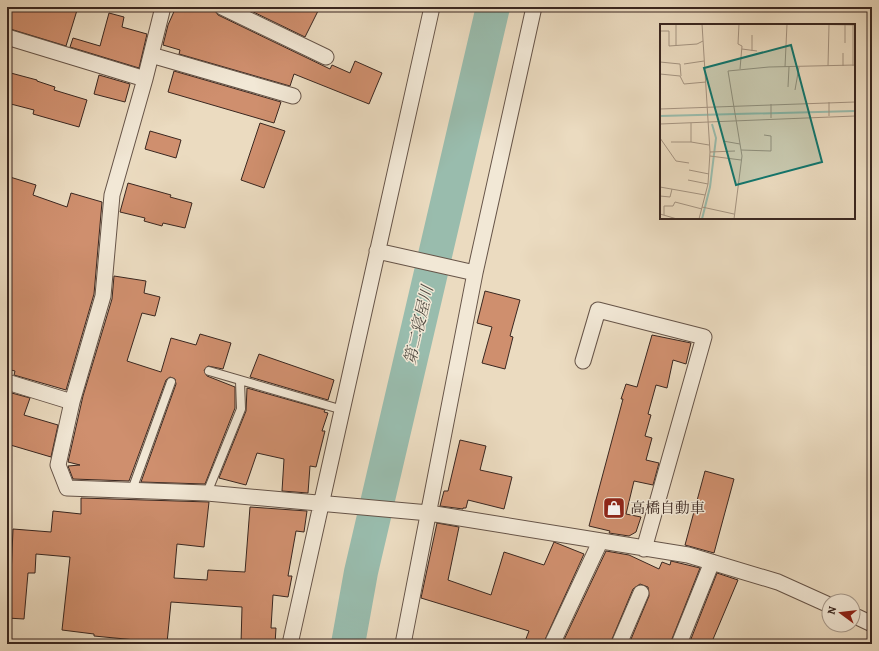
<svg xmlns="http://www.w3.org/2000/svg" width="879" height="651" font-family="Alegreya,'Noto Serif JP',serif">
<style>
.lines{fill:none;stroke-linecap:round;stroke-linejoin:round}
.river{stroke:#99bcad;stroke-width:34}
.building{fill:#cf8f6e;stroke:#3a2720}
.service-casing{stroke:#665448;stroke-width:10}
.minor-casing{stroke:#665448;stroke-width:17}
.service{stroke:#f2e8d6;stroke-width:8}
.minor{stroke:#f2e8d6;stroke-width:15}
.labels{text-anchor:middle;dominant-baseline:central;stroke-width:3;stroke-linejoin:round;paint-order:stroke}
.poi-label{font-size:15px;fill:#3a2720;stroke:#f2e8d6;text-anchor:start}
.water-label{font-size:16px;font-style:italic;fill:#524c43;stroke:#f2e8d6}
.inset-river{fill:none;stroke:#99bcad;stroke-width:2}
.inset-road{fill:none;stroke:#a49380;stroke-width:1}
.view{fill:#0f766e;fill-opacity:0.15;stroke:#0f766e;stroke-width:2}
.inset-edge{fill:none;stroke:#3a2720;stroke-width:2}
</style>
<rect width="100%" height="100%" fill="#ebdbc0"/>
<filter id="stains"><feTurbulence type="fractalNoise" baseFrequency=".005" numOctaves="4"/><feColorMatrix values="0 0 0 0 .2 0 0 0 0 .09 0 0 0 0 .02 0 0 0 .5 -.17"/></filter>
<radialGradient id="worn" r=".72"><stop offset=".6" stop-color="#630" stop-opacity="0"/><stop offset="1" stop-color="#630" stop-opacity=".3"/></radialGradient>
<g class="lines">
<path class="river" d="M348,644L361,572L493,7"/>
</g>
<path class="building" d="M7,7H78L66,46L7,28Z
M176,7H213L218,15L330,69L332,65L350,73L355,61L382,73L369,104L294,74L290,86L179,54L180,50L163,45L168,25Z
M243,7H310L318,11L305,37Z
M109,13L124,17L122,27L147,34L139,68L70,47L73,38L100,46Z
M174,71L281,102L274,123L168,92Z
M7,72L37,80V81L55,87L54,90L87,100L79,127L33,114L34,110L7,103Z
M99,75L130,84L125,102L94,94Z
M260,123L285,131L264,188L241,180Z
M150,131L181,140L176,158L145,149Z
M10,177L36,185L33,195L67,207L71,193L102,202L94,294L66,390L14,375L15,371L7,369V186Z
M128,183L171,195L170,197L192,203L185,228L163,223L162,226L144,221L145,218L120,212Z
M114,276L146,281L144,293L160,297L155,316L142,313L127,361L161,372L171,338L196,345L200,334L231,343L223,369L208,366L204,370L207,376L235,387V408L205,484L141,482L176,384L175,379L170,377L166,380L129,481L73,479L68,466L80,465L68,462L83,396L112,299Z
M485,291L520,300L510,336L513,337L505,369L482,363L492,327L477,323Z
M652,335L691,343L686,364L673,360L667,388L656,385L648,414L651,415L645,436L652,438L646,460L659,463L653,485L634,481L626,514L641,517L636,532L629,536L609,533L610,531L589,526L623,399H621L626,384L637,387Z
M259,354L334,380L328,400L250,377Z
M247,388L325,410L324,412L328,413L322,431H325L316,467L310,466L308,493L282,491L284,459L257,453L246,485L219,478L246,411Z
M8,392L30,398L24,415L58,425L51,457L7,444Z
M460,440L486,446L480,470L512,477L504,509L468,500L466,508H463V509L440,506L444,491H448Z
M705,471L734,479L714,553L685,545Z
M81,498L209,502L204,547L177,544L174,578L207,580L208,570L245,572L250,507L307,511L304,532L296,531L288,576H292L288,597L273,595L271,628H276L275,644H241L242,607L171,602L167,643L94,636V634L62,630L70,557L36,554L35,573H28L24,619L7,618V577H11L13,529L51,532L53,511L81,514Z
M437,523L459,527L448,580L491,595L504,552L544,565L554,542L584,554L543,644H524L529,631L421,598Z
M606,551L629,555L659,569L662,562L670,565L671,561L700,568L670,644H629L649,596L648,587L640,584L633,589L610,644H562Z
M717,573L738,580L711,644H689Z"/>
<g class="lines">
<g class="service-casing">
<path id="service" d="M209,371L343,410
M132,490L171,382
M207,493L241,409L240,381"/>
</g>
<g class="minor-casing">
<path id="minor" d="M163,7L145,79L112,195L103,296L72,402L58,465L67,488L207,493L429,513L688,555L778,582L829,605
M222,7L326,57
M7,37L145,79
M151,55L293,96
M377,251L475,273
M583,361L598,310L704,337L644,549
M7,382L72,402
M853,615L872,624
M290,644L432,7
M403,644L475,273L534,7
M552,644L600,542
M619,644L641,593
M679,644L712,562"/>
</g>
<use href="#service" class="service"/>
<use href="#minor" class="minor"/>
</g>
<defs>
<g id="shop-square" transform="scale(1.15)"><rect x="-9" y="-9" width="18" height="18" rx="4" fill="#8f2418" stroke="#f2e8d6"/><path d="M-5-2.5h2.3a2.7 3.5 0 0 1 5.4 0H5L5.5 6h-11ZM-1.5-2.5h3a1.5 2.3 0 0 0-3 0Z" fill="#fff"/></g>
</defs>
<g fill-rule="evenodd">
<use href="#shop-square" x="614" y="508"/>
</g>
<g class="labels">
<g class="poi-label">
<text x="630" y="508">高橋自動車</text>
</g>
<g class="water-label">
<text transform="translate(419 325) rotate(-77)">第二寝屋川</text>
</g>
</g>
<g transform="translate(660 24)">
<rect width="195" height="195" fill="#ebdbc0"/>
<path class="inset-river" d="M0,92L195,87M42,195L50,163L56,114L52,100"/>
<path class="inset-road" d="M16,0V22M79,0L78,20L82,22L80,45M137,0L195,1M0,7H9V22L37,20L43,17M185,19V1M82,25L97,27M92,27V11M0,38L20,40L21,52M24,40L44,37M168,42L169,1M183,42V29M193,42V1M125,43L127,0M0,50L20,52L24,60L46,58M128,63L129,43M135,66L139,43M169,78V92M111,80V94M0,85L195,78M0,100L195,92M0,114L16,137L29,139M63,117L80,120M11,118H31V99M31,118L49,121M81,126L111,127V112L104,111M50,128L75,127M50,132L81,136M29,146L49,150M28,156L48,160M0,163L45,171M0,172L10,173L12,165M42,183L74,190M0,190L17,195M4,191V182H13L15,178L42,185M39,195L48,160L50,128L42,0M74,195L82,132L68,47L109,43L195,41"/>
<path class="view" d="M131,21L162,138L76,161L44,44Z"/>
<rect width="195" height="195" class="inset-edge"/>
</g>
<rect width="879" height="651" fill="none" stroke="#ebdbc0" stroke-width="24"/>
<rect x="8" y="8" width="863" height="635" fill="none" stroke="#3a2720" stroke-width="2"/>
<rect x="12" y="12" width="855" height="627" fill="none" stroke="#3a2720"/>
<g transform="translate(841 613) rotate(285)"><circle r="19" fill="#f2e8d6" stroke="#a89b8d"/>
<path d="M0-3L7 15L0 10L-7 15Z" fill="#8f2418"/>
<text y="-6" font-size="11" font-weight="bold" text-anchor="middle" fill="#3a2720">N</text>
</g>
<rect width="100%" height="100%" filter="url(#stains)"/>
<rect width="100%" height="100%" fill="url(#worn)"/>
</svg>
